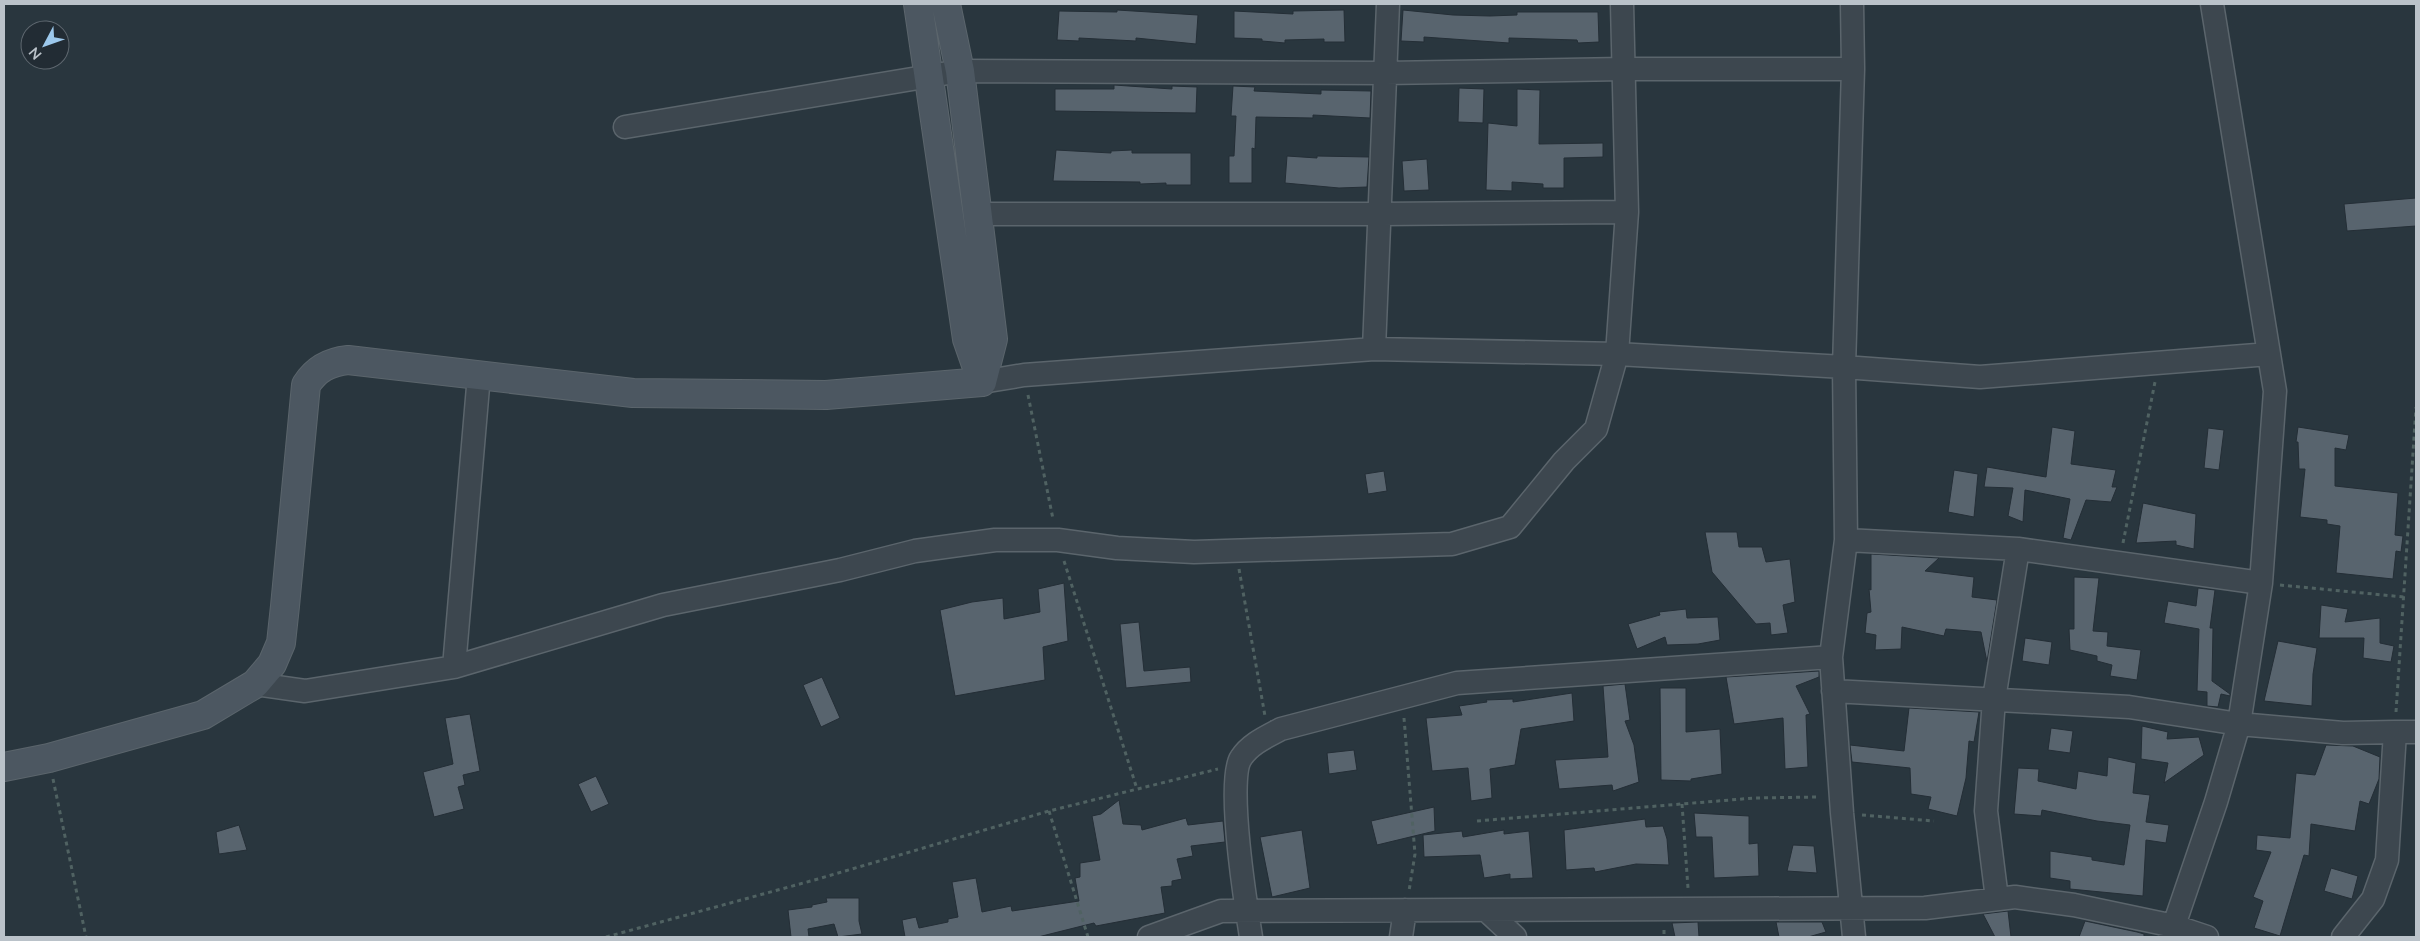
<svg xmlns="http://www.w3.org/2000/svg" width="2420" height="941" font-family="Lato,sans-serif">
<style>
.building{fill:#58646e;stroke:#242e36}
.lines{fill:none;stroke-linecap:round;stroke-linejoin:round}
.minor-casing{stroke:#5b656c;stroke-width:25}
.secondary-casing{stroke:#5b656c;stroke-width:30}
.path{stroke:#506262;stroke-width:3;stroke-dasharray:4 4;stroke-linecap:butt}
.minor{stroke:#3d474f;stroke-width:22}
.secondary{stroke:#4c5761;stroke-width:28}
</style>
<rect width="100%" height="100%" fill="#29363e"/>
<path class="building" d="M1117,10L1198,15L1196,44L1136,38V41L1079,38V41L1057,40L1059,11L1117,12Z
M1344,10L1345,42H1324V39L1285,40V43L1262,41V39L1234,38V11L1293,14V11Z
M1403,10L1453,15L1490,16L1517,15V12H1598L1599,42L1578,43L1577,40L1509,38V43L1424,37V42L1401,41Z
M1114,85L1172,89V86L1197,87L1196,113L1055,111V89H1114Z
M1233,86L1255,87L1254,91L1321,94V90L1371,91L1370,118L1313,115V118L1256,117L1255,149L1252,148V183H1229V156H1234L1236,116H1231Z
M1459,88L1484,89L1483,123L1458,122Z
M1517,89L1540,90L1539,144L1603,143V157L1564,158V188H1543V184L1512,182V191L1486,190L1488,123L1517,126Z
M1056,150L1111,153V151L1132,150V153H1191V185H1166V183L1140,184V182L1053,181Z
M1287,156L1317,158V156L1369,157L1367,187L1339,188L1285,183Z
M1427,159L1429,190L1404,191L1402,161Z
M2416,198V226L2347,231L2344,204Z
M2052,427L2075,431L2071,464L2116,470L2112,487H2117L2111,502L2086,500L2071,540L2063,538L2070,499L2025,490L2023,522L2008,516L2013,488L1984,487L1987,467L2046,477Z
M2298,427L2349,435L2346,450L2335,448V486L2398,493L2395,535L2403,536L2401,552L2396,551L2393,579L2336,573L2340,526L2327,524V520L2300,517L2305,469H2299L2298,442H2296Z
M2208,428L2224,430L2219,470L2204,468Z
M1954,470L1978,474L1974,517L1948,512Z
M1384,471L1387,491L1368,494L1365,474Z
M2143,503L2196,514L2194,549L2176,545V541L2136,543Z
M1705,532H1737L1739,547H1762L1766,562L1790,559L1795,602L1783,605L1788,633L1771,635L1770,623L1756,624L1712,572Z
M1871,554L1939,558L1925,571L1974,577L1972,597L1997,600L1987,662L1981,632L1946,629L1944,636L1902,627L1901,649L1875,650L1876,635L1865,633L1867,613L1871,612L1869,589L1871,590Z
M2074,577L2099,578L2093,631L2108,632L2107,646L2141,650L2137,680L2110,676L2112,665L2097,661V656L2070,650L2069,629H2074Z
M1064,583L1068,641L1043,647L1045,680L955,696L940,610L972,602L1003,598L1004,619L1040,612L1038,589Z
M2198,588L2215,590L2210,628H2213L2212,681L2230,694V696L2221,694L2218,707L2207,706V692L2197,691L2199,629L2164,623L2168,601L2196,606Z
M2321,605L2348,609L2345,622L2380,618V643L2394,646L2391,662L2363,658L2364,638H2319Z
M1686,609L1687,618L1718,617L1720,640L1698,644L1667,645L1665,637L1637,649L1628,624L1660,615L1659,612Z
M1139,622L1144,671L1190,667L1191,682L1126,688L1120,624Z
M2025,638L2052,642L2049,665L2022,661Z
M2278,641L2317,648L2313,674L2312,706L2264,701Z
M1819,671V677L1796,686L1810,714L1806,715L1808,767L1785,769L1783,718L1734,724L1726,677Z
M822,677L840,718L821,727L803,685Z
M1625,684L1630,720L1625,721L1634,745L1639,782L1613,791L1612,785L1559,789L1555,760L1608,757L1603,686Z
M1660,688H1686V732L1720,729L1722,774L1691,779V781L1661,780Z
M1572,693L1574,721L1521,729L1515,765L1490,769L1492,798L1471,801L1468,768L1432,771L1426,718L1462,715L1459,706L1487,702L1486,700L1513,699V702Z
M1909,708L1979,712L1974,742L1969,741L1966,778L1957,816L1928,809L1931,797L1911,794L1910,768L1852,762L1850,745L1904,751Z
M470,714L480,771L463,775L465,785L458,787L464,809L434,817L423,772L453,764L445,718Z
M2142,726L2168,732L2167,739L2199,737L2204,755L2164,783L2168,763L2141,759Z
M2051,728L2073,731L2070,753L2048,750Z
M2326,745L2353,746L2380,757L2379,779L2369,804L2360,801L2355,831L2311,824L2309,856L2304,855L2280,936L2254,928L2263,901L2253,897L2271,852L2256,850L2257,835L2290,838L2296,773L2315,775Z
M1354,750L1357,770L1329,774L1327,753Z
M2108,757L2136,763L2133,793L2150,795L2146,822L2169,825L2166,843L2146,840L2143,896L2070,889V881L2050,878V851L2092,857V860L2124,865L2130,825L2097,821L2042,810L2041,816L2014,814L2018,768L2039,769L2038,781L2076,789L2078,771L2107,776Z
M596,776L609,804L591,812L578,784Z
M1119,800L1123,824L1141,825L1142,830L1186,818L1188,825L1223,821L1225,842L1191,846L1193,856L1177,859L1182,879L1172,881V886L1161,887L1165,913L1096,926L1094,923L1038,937H905L902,920L916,917L919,928L948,922V919L958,917L952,882L976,878L982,912L1011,906L1012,911L1079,901L1075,878L1080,877V863L1100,860L1092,816L1101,814Z
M1434,807L1435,831L1377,845L1371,821Z
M1694,813L1749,816V844L1758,843L1759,876L1714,878L1712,837H1696Z
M1645,819L1646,827L1663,826L1667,839L1669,865L1636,864L1595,872L1594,868L1566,870L1564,830Z
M239,825L247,850L219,854L216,832Z
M1302,830L1310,888L1272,897L1260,837Z
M1504,830V834L1529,831L1533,878L1510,879V874L1484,878L1480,855L1424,857L1423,835L1462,831L1463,837Z
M1793,845L1814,846L1817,873L1787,871Z
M2331,868L2358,876L2352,899L2324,891Z
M826,898H859V921L862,934L838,937L834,924L808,929L809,937H791L788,910L812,907V905L827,902Z
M2008,911L2011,937H1995L1983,914Z
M2085,921L2137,932L2144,934V937H2079Z
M1698,922L1699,937H1675L1672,923Z
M1776,922H1822L1826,932L1808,937H1779Z"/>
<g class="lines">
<g class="minor-casing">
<path id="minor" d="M1622,4L1627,212L1617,354L1844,367L1980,377L2269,354
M1852,4L1853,69L1844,367L1846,540L1831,657L1842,813L1854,937
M625,127L960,71L1385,73L1623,69H1853
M978,214H1381L1627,212
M1374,349L1388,4
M1846,540L2018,549L2261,583
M454,667L479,375
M255,684L305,691L454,667L663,605L840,570L915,551L995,540H1058L1117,548L1194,552L1452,544L1510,527L1564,461L1596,429L1617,354L1374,349L1024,375L982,382
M1833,691L2129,707L2239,724L2261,583L2275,391L2212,4
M2395,732H2416
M1997,899L1986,811L1994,699L2018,549
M1486,910L1515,937
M1149,937L1221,911L1925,908L2015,897L2074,905L2174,926L2207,937
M1251,937C1246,906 1226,780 1241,758C1250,744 1266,737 1281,729L1457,683L1831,657
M1401,937L1405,910
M2170,937L2216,802L2239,724L2343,733L2395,732L2387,860L2373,899L2343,937"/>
</g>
<g class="secondary-casing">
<path id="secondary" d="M918,4L967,339L982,382
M946,4L960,71L993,339L982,382
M4,767L49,758L203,715L255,684L272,664L281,643L285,606L306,385C316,369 329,362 348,360L633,393L826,395L982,382"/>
</g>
<path class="path" d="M1028,395L1053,519
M2123,543L2155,382
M1064,561L1137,789
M1239,569L1265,716
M2280,585L2404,597
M2396,712L2416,407
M1404,718L1415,854L1409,891
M53,779L86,937
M1682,804L1688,888
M1049,811L1088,937
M1862,815L1934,821
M1477,821L1754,798L1820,797
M1664,930V937
M606,937L818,879L1049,811L1218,769"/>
<use href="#minor" class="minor"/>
<use href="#secondary" class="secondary"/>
</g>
<rect width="2420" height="941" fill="none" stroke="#bac2c9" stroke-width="10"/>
<g transform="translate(45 45) rotate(229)"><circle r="24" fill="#222c34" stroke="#5f6870"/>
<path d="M0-4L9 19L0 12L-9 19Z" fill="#9cc8ec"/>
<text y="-8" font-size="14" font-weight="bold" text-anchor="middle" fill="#bac2c9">N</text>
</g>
</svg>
